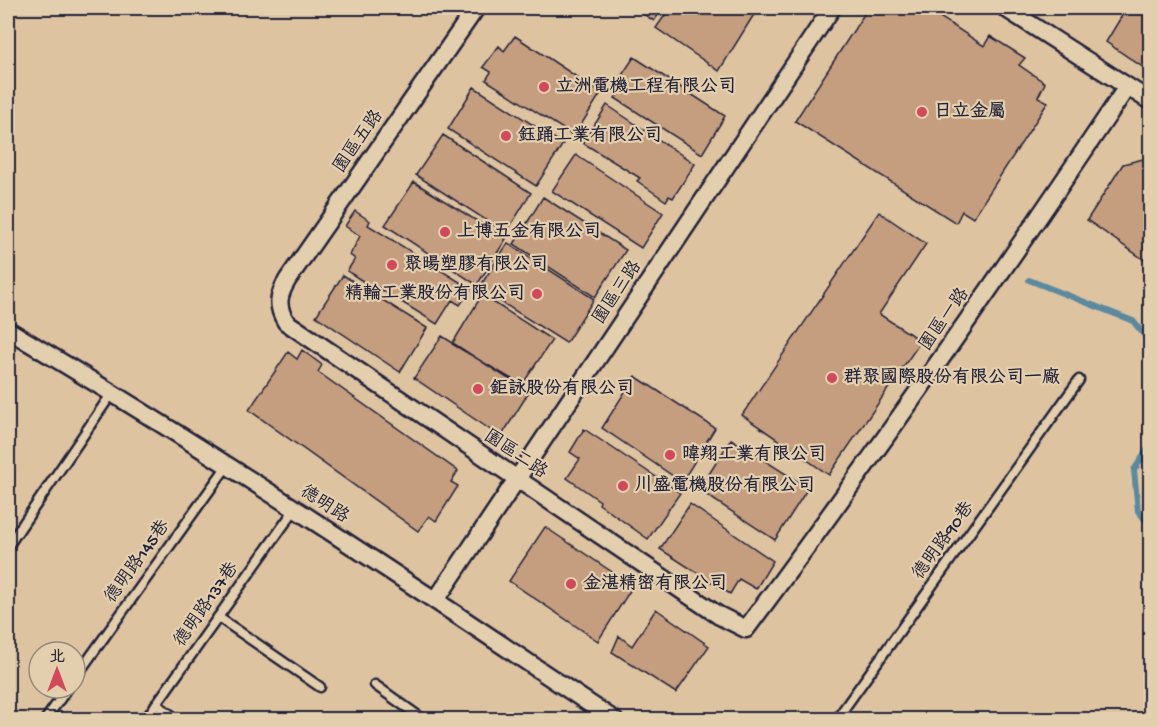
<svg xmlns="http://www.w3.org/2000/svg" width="1158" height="727" font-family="'Gochi Hand','LXGW WenKai TC',sans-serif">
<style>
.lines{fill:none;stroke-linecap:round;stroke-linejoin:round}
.stream{stroke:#5b899e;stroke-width:6}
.building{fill:#c59d7f;stroke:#22223b;stroke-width:1.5}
.lane-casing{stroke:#22223b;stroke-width:13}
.street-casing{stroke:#22223b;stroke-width:21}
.lane{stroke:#e3cfad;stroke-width:8}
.street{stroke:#e3cfad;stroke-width:16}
.poi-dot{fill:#d1495b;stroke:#e3cfad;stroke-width:2}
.labels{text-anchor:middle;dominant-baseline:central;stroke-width:4.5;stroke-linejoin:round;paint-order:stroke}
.poi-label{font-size:18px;font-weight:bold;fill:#22223b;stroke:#e3cfad;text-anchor:start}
.street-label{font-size:18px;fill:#22223b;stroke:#e3cfad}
</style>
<rect width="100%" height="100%" fill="#dec3a1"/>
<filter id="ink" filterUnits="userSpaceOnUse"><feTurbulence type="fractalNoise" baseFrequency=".0167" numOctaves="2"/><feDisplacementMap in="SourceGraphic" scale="12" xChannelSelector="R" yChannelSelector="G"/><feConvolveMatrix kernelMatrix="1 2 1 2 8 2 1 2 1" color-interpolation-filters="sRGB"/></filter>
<g filter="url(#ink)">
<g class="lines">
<path class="stream" d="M1029,280L1133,321L1150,342
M1150,446L1134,470L1138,511L1150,526"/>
</g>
<path class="building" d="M634,8H663L654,21Z
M670,8H758L719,71L656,28Z
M868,8H931L929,10L984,46L990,36L1025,58L1019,65L1045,83L1038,97L1048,102L973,218L962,211L956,223L795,121Z
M1113,8H1150V72L1106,42L1123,14Z
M515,36L601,93L574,136L486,80L491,72L483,67L499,46L504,51Z
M634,57L725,116L702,154L615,98L620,92L614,87Z
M474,87L563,144L536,186L448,129Z
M607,105L695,164L673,198L669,196L666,201L637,181L640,178L583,143Z
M443,135L531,193L506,233L416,175Z
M576,155L663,213L641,248L552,191Z
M1147,158L1150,160V264L1087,220L1123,164Z
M414,182L506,239L477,285L385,225Z
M543,197L626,250L595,297L514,244Z
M355,211L370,221L368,225L471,289L460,305L452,300L437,324L379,288L378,291L347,271L355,259L350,255L360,236L345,226Z
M879,212L926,244L879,314L921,341L829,475L742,415Z
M508,243L594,299L566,343L479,288Z
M343,275L427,328L400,372L316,316Z
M482,295L552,340L522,385L452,344Z
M442,336L529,392L501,437L414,378Z
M302,350L322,365L318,372L458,471L451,482L458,486L436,521L429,516L418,531L249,410L288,352L297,359Z
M635,376L715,428L682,482L602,428Z
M584,429L680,493L648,539L599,504L600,501L567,478L580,459L570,452Z
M731,439L808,488L775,540L699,490Z
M690,504L773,561L756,589L739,579L730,594L660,549Z
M545,527L633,586L598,641L509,581Z
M656,609L709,646L676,693L612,652L619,636L632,646Z"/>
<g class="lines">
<g class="lane-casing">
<path id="lane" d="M8,546L112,393
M218,617L320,687
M75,678L227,466
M375,685L424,720
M156,704L178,720
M45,720L68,688
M145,720L295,509
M836,720L1079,380"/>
</g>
<g class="street-casing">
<path id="street" d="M476,8L288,279C278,295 276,306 286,322L718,615L746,629C878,452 1004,270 1127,87
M1005,8L1150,101
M8,330C214,453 415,586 614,720
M436,600L832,8"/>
</g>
<use href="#lane" class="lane"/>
<use href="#street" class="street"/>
</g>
</g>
<g class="poi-dot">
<circle cx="544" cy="87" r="6"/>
<circle cx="922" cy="112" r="6"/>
<circle cx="506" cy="136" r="6"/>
<circle cx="445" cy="232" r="6"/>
<circle cx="392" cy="265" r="6"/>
<circle cx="537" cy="294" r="6"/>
<circle cx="832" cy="378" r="6"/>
<circle cx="478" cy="389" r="6"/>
<circle cx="670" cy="455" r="6"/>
<circle cx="623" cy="486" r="6"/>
<circle cx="571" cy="584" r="6"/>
</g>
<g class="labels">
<g class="poi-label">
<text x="556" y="87">立洲電機工程有限公司</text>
<text x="934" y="112">日立金屬</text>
<text x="518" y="136">鈺踊工業有限公司</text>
<text x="457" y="232">上博五金有限公司</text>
<text x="404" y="265">聚暘塑膠有限公司</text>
<text x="525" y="294" text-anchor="end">精輪工業股份有限公司</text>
<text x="844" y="378">群聚國際股份有限公司一廠</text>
<text x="490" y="389">鉅詠股份有限公司</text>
<text x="682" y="455">暐翔工業有限公司</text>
<text x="635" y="486">川盛電機股份有限公司</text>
<text x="583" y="584">金湛精密有限公司</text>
</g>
<g class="street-label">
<text transform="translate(359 142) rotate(-55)">園區五路</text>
<text transform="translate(618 293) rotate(-56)">園區三路</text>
<text transform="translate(945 320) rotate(-55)">園區一路</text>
<text transform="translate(515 455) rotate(34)">園區二路</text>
<text transform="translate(324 505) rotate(33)">德明路</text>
<text transform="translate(944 541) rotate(-54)">德明路90巷</text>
<text transform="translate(138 562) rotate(-54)">德明路145巷</text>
<text transform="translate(207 605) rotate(-55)">德明路137巷</text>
</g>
</g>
<rect width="1158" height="727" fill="none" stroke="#e3cfad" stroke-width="30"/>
<rect x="15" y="15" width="1128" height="697" fill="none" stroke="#22223b" stroke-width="2" filter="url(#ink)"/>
<g transform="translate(57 670)"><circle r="28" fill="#e3cfad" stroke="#968a7f" stroke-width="1.5"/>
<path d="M0-4.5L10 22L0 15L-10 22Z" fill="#d1495b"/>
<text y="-9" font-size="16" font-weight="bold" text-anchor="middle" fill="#22223b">北</text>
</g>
</svg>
